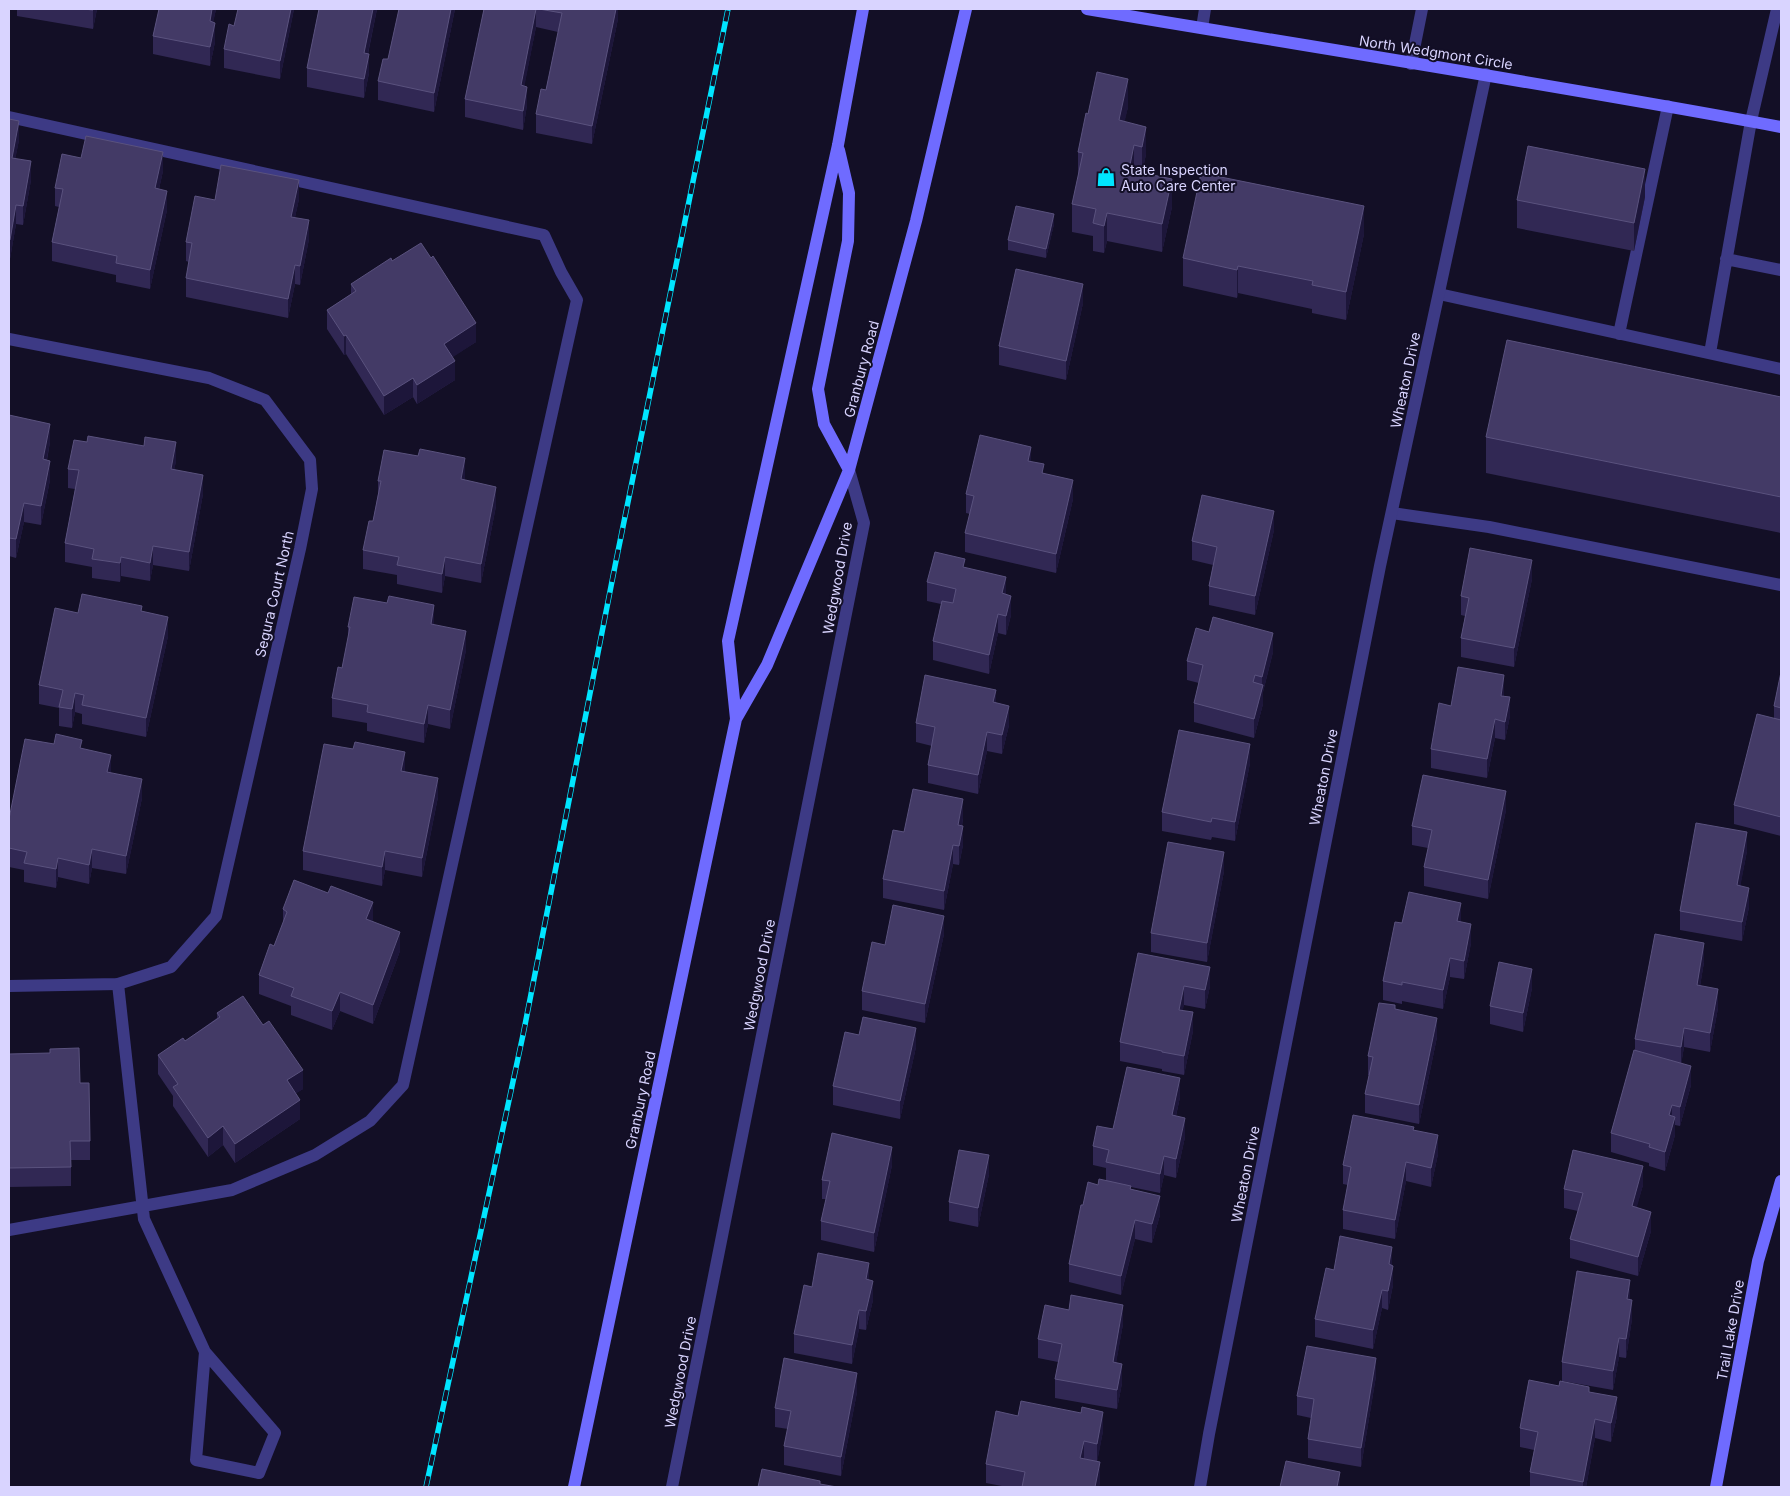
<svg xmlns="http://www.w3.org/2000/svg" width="1790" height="1496" font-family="Inter,sans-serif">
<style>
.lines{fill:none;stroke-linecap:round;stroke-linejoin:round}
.lane{stroke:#3d3a85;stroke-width:12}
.street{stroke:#3d3a85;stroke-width:12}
.secondary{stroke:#6f6bff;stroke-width:12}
.rail-casing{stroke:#00e5ff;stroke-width:5.5}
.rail{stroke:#130f26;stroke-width:4;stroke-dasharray:11;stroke-linecap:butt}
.wall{fill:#312854}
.shaded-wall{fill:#1d163a}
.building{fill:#433a66;stroke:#5a527e}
.labels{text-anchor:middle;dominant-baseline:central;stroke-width:4;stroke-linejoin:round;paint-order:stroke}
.street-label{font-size:14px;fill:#d9d4ff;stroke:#130f26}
.poi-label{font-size:14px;fill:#d9d4ff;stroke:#130f26;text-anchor:start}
</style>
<rect width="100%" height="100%" fill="#130f26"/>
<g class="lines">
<path class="lane" d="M1202,28L1205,9
M1411,64L1422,9
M9,117L544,235L561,272L577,300L403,1085L370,1121L315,1155L232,1190L9,1230
M1726,259L1781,270
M1439,294L1781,369
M1619,334L1668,106
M1710,353L1751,121L1777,9
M1392,513L1489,527L1781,585
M118,984L144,1219L205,1352L196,1460L259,1473L275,1433L205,1352"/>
<path class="street" d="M9,339L209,378L265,400L310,460L312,489L300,549L216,916L171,967L118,984L9,986
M672,1487L864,523L849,470
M1200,1487L1209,1434L1380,566L1486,74"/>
<path class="secondary" d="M1087,9C1318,48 1550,84 1781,127
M839,150L849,193L848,241L818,389L824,424L849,470
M736,719L767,665L849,470L916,221L966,9
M574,1487L736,719L728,641L838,145L863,9
M1716,1487L1758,1261L1781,1181"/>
<g class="rail-casing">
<path id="rail" d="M426,1487L523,1035L615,566L728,9"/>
</g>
<use href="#rail" class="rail"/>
</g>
<path class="wall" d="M17,9H97L93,29L17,16Z
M159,9H216L213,22L215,42L210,66L153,54V36Z
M294,9L280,79L224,68V49L234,26Z
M319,9H377L368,54L369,73L364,98L307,87V68Z
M399,9H455L434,112L378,100V81L388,59Z
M484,9H618V19L592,144L536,133V114L546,90L558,32L536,27L524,86L527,105L523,130L465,117V99Z
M1128,107L1124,122L1146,127V154L1142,173L1172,207L1162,252L1107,241L1104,253L1093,251V236L1072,232V204L1078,180V152L1088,114Z
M9,119L19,140L15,159L31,180L23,225L16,224L10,259H9Z
M81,158L163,171L159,189L167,210L150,289L116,282V275L52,261V242L59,207L55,206V188Z
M1645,197L1634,251L1517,228V200Z
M299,199L295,217L309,239L300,285L295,284L288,318L186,297V278L189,262L186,261V242L215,200Z
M1054,224L1046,258L1008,250V240Z
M1364,234L1346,320L1312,313V309L1238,293L1237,298L1183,286V258Z
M392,261L476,342L452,357L455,380L417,404L413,397L384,415L346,354L344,355L327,329V310L351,294V284Z
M1083,303L1066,380L999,365V346Z
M1781,397V533L1486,473V437Z
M9,415L50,442L47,460L50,480L41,525L24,522L16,558L9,556Z
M176,461L174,470L203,494L189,571L153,565L150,581L121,576L120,582L92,578V567L65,562V543L75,489L68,488V469Z
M1031,462L1073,499L1056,573L965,552V533L970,514L966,513V494Z
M465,477L464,480L496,506L481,583L445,576L442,593L397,584V575L363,569V550L373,521L378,494V481Z
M1274,530L1255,615L1209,605V586L1213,565L1192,560V541Z
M965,568L1006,594L1011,615L1006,635L998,633L989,674L933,660V641L941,604L927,601V582Z
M1532,579L1514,667L1461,657V638L1465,616L1461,615V596Z
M142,611L168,636L146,737L82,724V714L75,712L72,728L59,726V708L39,704V685L78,613Z
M434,625L466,650L450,729L428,724L424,743L367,731V723L332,717V698L342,668L348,641V627Z
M1273,652L1263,692V704L1254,738L1194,722V703L1199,683L1187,680V661Z
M1781,672V836L1734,824V805L1774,718V706Z
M1504,694V696L1510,716L1505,740L1495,738L1487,778L1431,768V749L1451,706Z
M996,703L1009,725L1002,754L987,751L978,794L928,783V765L932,746L916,742V723Z
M54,744L82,749L142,798L126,874L92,868L89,884L58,877L56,888L24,882V870L9,867V819Z
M1250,763L1235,841L1212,837L1211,840L1162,831V812Z
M405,771V772L438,797L422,877L385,870L382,886L303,870V851Z
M1506,810L1488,899L1424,886V867L1428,848L1412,845V826Z
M963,818L962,826L963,845L959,865L953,864L944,910L883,898V879L904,832Z
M1747,851L1740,886L1749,907L1742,941L1680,930V911Z
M1224,871L1207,962L1151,952V933Z
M283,909L373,921L400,951L373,1024L340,1011L332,1030L291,1015V1006L259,994V975L274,946L283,923Z
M1461,922L1471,943L1464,979L1450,977L1443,1009L1402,1001V1004L1383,1000V981L1402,923Z
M944,934L925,1023L862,1010V991L885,945Z
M1138,953L1210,986L1205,1009L1184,1005L1182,1010L1193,1031L1184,1075L1162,1071V1069L1120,1061V1042Z
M1704,962L1700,986L1718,1008L1710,1052L1684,1047L1681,1064L1691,1085L1680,1126L1675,1125V1135L1665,1171L1649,1166V1163L1611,1152V1133L1635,1050V1039Z
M1532,988L1523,1032L1490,1024V1006Z
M1395,1010L1437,1037L1419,1124L1365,1113V1094L1369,1075H1368V1056Z
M217,1013L303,1089L296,1093L300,1119L235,1163L223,1145L208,1157L173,1106V1096L158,1074V1055L185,1041L217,1018Z
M916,1047L900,1119L833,1105V1086Z
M9,1050V1054L80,1083L90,1141V1160H71V1186L9,1187Z
M1180,1097L1176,1116L1185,1137L1176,1178L1164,1175L1160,1193L1131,1187V1189L1160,1215L1152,1243L1135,1239L1121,1295L1069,1282V1264L1083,1205L1098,1185L1106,1180V1168L1093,1165V1146L1113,1129Z
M1414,1130L1438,1154L1431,1187L1406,1181L1395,1239L1343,1229V1210L1348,1185L1343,1184V1165Z
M892,1165L874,1252L821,1240V1221L826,1199H822V1180Z
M989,1174L978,1227L949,1221V1202Z
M1643,1185L1636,1208L1651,1231L1638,1276L1570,1258V1239L1578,1211L1564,1208V1189Z
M1392,1265L1393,1285L1388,1310L1382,1308L1373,1349L1315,1337V1319L1334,1270Z
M869,1280L873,1300L866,1330L859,1329L852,1364L794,1353V1334L812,1287Z
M1630,1299L1632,1319L1626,1358L1619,1357L1613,1390L1562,1381V1362Z
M1123,1324L1116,1362L1122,1383L1117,1409L1055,1398V1379L1058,1362L1038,1358V1339Z
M1376,1376L1361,1467L1308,1458V1439L1311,1418L1297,1415V1396Z
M857,1392L841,1476L784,1465V1446L788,1429L775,1427V1408Z
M1589,1392L1617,1416L1611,1442L1595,1438L1586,1487H1530V1472L1534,1450L1520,1447V1428Z
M1103,1431L1097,1461L1100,1481L1099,1487H1007L986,1483V1464Z"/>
<path class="shaded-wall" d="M93,9H97L93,29Z
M212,9H216L210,40V21Z
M291,9H294L280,79V61Z
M373,9H377L364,72V53Z
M451,9H455L434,112V93Z
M536,9V27L521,104V85Z
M616,9H618V19L592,144V126Z
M215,23V42L210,66V47Z
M369,54V73L364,98V79Z
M1128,79V107L1119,148V120Z
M527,87V105L523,130V111Z
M19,121V140L12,177V158Z
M1146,127V154L1142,175V147Z
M1134,145V173L1129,170Z
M163,152V171L155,207V188Z
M31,161V180L23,225V206Z
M1645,169V197L1634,251V223Z
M1172,179V207L1162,252V224Z
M299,180V199L291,236V217Z
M167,191V210L150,289V270Z
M16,205V224L10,259V240Z
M1364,206V234L1346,320V292Z
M1107,213V241L1104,253V226Z
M1054,214V224L1046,258V249Z
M309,220V239L300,285V266Z
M295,265V284L288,318V299Z
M1238,266V293L1237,298V270Z
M1083,284V303L1066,380V361Z
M476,323V342L444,363V344Z
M346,335V354L344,355V336Z
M455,361V380L417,404V385Z
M413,378V397L384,415V396Z
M50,424V442L43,478V459Z
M176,442V461L171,488V469Z
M1031,447V466L1028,461Z
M465,458V477L461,498V479Z
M50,461V480L41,525V506Z
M203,475V494L189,571V552Z
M1073,480V499L1056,573V554Z
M496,487V506L481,583V564Z
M24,503V522L16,558V539Z
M1274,511V530L1255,615V596Z
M153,546V565L150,581V563Z
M121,557V576L120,582V563Z
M445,557V576L442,593V574Z
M1532,560V579L1514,667V648Z
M1006,577V596L1002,593Z
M1011,596V615L1006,635V616Z
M434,605V624L431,643V624Z
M998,614V633L989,674V655Z
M168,617V636L146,737V718Z
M466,631V650L450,729V710Z
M1273,633V652L1263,692V704L1254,738V719L1262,689V677Z
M1504,675V694L1501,714V696Z
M996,690V709L993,702Z
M75,693V712L72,728V709Z
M1510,697V716L1505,740V722Z
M428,705V724L424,743V724Z
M1009,706V725L1002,754V735Z
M1495,719V738L1487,778V759Z
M987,732V751L978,794V775Z
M1250,744V763L1235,841V822Z
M405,752V771L401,790V771Z
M111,755V774L107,772Z
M438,778V797L422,877V858Z
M142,779V798L126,874V856Z
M1506,791V810L1488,899V880Z
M963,799V818L958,844V825Z
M963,826V845L959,865V846Z
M1747,832V851L1737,904V885Z
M953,845V864L944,910V891Z
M92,849V868L89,884V865Z
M385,851V870L382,886V867Z
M1224,852V871L1207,962V943Z
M58,858V877L56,888V869Z
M1749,888V907L1742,941V922Z
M373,902V921L366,937V919Z
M1461,903V922L1457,921Z
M944,916V934L925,1023V1004Z
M1471,924V943L1464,979V961Z
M400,932V951L373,1024V1005Z
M1704,943V962L1697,1004V985Z
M1450,958V977L1443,1009V990Z
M1210,967V986L1205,1009V990Z
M1532,969V988L1523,1032V1013Z
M1184,986V1005L1179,1028V1010Z
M1718,989V1008L1710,1052V1033Z
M340,992V1011L332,1030V1011Z
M1193,1012V1031L1184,1075V1056Z
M1437,1018V1037L1419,1124V1105Z
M916,1028V1047L900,1119V1101Z
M1684,1028V1047L1681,1066V1047Z
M1691,1066V1085L1680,1126V1107Z
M303,1070V1089L287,1099V1080Z
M1180,1078V1097L1172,1134V1115Z
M300,1100V1119L235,1163V1144Z
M1672,1105V1124L1669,1115Z
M1675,1117V1135L1665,1171V1152Z
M1185,1118V1137L1176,1178V1159Z
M223,1126V1145L208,1157V1138Z
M1438,1135V1154L1431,1187V1168Z
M892,1147V1165L874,1252V1233Z
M989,1155V1174L978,1227V1208Z
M1164,1156V1175L1160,1193V1174Z
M1406,1162V1181L1395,1239V1220Z
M1643,1166V1185L1632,1225V1206Z
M1160,1196V1215L1152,1243V1224Z
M1651,1212V1231L1638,1276V1257Z
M1135,1220V1239L1121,1295V1276Z
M1392,1247V1266L1389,1264Z
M869,1263V1282L866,1279Z
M1393,1266V1285L1388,1310V1291Z
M1630,1280V1299H1627Z
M873,1281V1300L866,1330V1311Z
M1382,1290V1308L1373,1349V1330Z
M1632,1300V1319L1626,1358V1339Z
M1123,1305V1324L1113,1381V1362Z
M859,1310V1329L852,1364V1345Z
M1619,1338V1357L1613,1390V1371Z
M1376,1358V1376L1361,1467V1448Z
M1122,1364V1383L1117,1409V1390Z
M857,1373V1392L841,1476V1457Z
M1617,1397V1416L1611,1442V1423Z
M1103,1412V1431L1097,1463V1444Z
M1595,1419V1438L1586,1487H1583V1482Z
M1084,1441V1460L1080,1458Z
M1100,1462V1481L1099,1487H1095Z
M1340,1472V1487H1337Z"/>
<path class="building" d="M83,9H93V10Z
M159,9H212L210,21L215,23L210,47L153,36Z
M238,9H291L280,61L224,49L229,24L234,26Z
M319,9H373L364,53L369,54L364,79L307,68Z
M399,9H451L434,93L378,81L383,59H388Z
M484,9H536L521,85L527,87L523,111L465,99Z
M539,9H616L592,126L536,114L541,89L546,90L562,13Z
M1097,72L1128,79L1119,120L1146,127L1142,147L1134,145L1129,170L1172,179L1162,224L1107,213L1104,226L1093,223L1096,209L1072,204L1083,153L1078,152L1086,113L1088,114Z
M9,119L19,121L12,158L31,161L23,206L16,205L10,240H9Z
M86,136L163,152L155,188L167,191L150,270L116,263L117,256L52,242L63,189L55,188L62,154L81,158Z
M1528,146L1645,169L1634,223L1517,200Z
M221,165L299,180L291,217L309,220L300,266L295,265L288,299L186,278L192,243L186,242L195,196L215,200Z
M1201,173L1364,206L1346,292L1312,285L1313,281L1238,266L1237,270L1183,258Z
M1016,206L1054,214L1046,249L1008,240Z
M421,243L431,258L433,256L476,323L444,344L455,361L417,385L413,378L384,396L346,335L344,336L327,310L356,291L351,284L391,258L392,261Z
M1016,269L1083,284L1066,361L999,346Z
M1507,340L1781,397V497L1486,437Z
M9,415L50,424L43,459L50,461L41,506L24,503L16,539L9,538Z
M980,435L1031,447L1028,461L1044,464L1042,473L1073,480L1056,554L965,533L974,496L966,494Z
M88,436L144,446L145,437L176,442L171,469L203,475L189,552L153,546L150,563L121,557L120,563L92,559L94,549L65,543L79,470L68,469L74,440L87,442Z
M420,449L465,458L461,479L496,487L481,564L445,557L442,574L397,565L399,557L363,550L369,521H373L381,481H378L384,450L418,456Z
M1202,495L1274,511L1255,596L1209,586L1217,547L1192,541Z
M1470,548L1532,560L1514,648L1461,638L1469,598L1461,596Z
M935,552L965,559L963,567L1006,577L1002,593L1011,596L1006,616L998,614L989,655L933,641L942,601L953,603L956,589L927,582Z
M82,594L142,606L141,611L168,617L146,718L82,705L84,695L75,693L72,709L59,707L63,690L39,685L55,608L78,613Z
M389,596L434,605L431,624L466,631L450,710L428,705L424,724L367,712L368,705L332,698L338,667L342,668L350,627H348L354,597L387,603Z
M1213,617L1273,633L1262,677L1255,675L1253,682L1263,685L1254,719L1194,703L1203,665L1187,661L1196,628L1209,632Z
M1458,667L1504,675L1501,696L1510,697L1505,722L1495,719L1487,759L1431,749L1439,703L1451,706Z
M1781,672V708L1774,706Z
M925,675L996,690L993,702L1009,706L1002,735L987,732L978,775L928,765L935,727L916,723Z
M1757,714L1781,720V817L1734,805Z
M1179,730L1250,744L1235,822L1212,818L1211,822L1162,812Z
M56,734L82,740L80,748L111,755L107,772L142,779L126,856L92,849L89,865L58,858L56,869L24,863L27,852L9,848V819L25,739L54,744Z
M355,742L405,752L401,771L438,778L422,858L385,851L382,867L303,851L324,744L353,749Z
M1423,775L1506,791L1488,880L1424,867L1432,830L1412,826Z
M913,789L963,799L958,825L963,826L959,846L953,845L944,891L883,879L893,830L904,832Z
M1696,823L1747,832L1737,885L1749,888L1742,922L1680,911Z
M1168,842L1224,852L1207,943L1151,933Z
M294,880L328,893L331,886L373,902L366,919L400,932L373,1005L340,992L332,1011L291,996L294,988L259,975L270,944L274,946L287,912L283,909Z
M1409,892L1461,903L1457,921L1471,924L1464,961L1450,958L1443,990L1402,982V985L1383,981L1395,922L1402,923Z
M893,905L944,916L925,1004L862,991L872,942L885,945Z
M1655,934L1704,943L1697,985L1718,989L1710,1033L1684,1028L1681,1047L1635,1039Z
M1138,953L1210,967L1205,990L1184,986L1179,1010L1193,1012L1184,1056L1162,1052V1051L1120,1042Z
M1499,962L1532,969L1523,1013L1490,1006Z
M243,996L263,1025L269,1021L303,1070L287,1080L300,1100L235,1144L223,1126L208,1138L173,1087L178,1084L158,1055L183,1038L185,1041L220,1017L217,1013Z
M1379,1003L1395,1005V1009L1437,1018L1419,1105L1365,1094L1373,1057L1368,1056Z
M863,1017L916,1028L900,1101L833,1086L845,1032L859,1035Z
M79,1048L80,1083H89L90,1141H70L71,1167L9,1168V1050V1054L50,1053V1049Z
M1634,1050L1691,1066L1680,1107L1672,1105L1669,1115L1675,1117L1665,1152L1649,1147L1650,1144L1611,1133Z
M1127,1067L1180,1078L1172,1115L1185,1118L1176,1159L1164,1156L1160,1174L1106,1162L1109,1150L1093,1146L1097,1126L1113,1129Z
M1353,1115L1414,1127L1413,1130L1438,1135L1431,1168L1406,1162L1395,1220L1343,1210L1351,1167L1343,1165Z
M832,1133L892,1147L874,1233L821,1221L830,1181L822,1180Z
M959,1150L989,1155L978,1208L949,1202Z
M1573,1150L1643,1166L1632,1206L1651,1212L1638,1257L1570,1239L1583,1193L1564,1189Z
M1099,1179L1131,1186L1130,1189L1160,1196L1152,1224L1135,1220L1121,1276L1069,1264L1081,1205H1083L1088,1182L1098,1185Z
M1340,1236L1392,1247L1389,1264L1393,1266L1388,1291L1382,1290L1373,1330L1315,1319L1326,1268L1334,1270Z
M818,1253L869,1263L866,1279L873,1281L866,1311L859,1310L852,1345L794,1334L804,1285L812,1287Z
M1577,1271L1630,1280L1627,1299L1632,1300L1626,1339L1619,1338L1613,1371L1562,1362Z
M1071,1295L1123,1305L1113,1362L1122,1364L1117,1390L1055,1379L1062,1344L1038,1339L1045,1305L1069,1310Z
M1307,1346L1376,1358L1361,1448L1308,1439L1314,1399L1297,1396Z
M784,1358L857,1373L841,1457L784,1446L791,1411L775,1408Z
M1529,1380L1559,1386L1560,1381L1589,1387V1392L1617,1397L1611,1423L1595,1419L1583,1482L1530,1472L1538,1432L1520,1428Z
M1021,1401L1081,1413L1082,1407L1103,1412L1097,1444L1084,1441L1080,1458L1100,1462L1095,1487H1022L1025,1472L986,1464L996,1411L1018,1416Z
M1286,1461L1340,1472L1337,1487H1280Z
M762,1469L820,1481V1484L837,1487H758Z"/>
<defs>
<g id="shop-bare" transform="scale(1.5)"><path d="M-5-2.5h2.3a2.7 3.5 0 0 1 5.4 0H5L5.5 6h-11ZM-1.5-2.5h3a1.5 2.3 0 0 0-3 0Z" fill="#00e5ff" stroke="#130f26" stroke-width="2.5" paint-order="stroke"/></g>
</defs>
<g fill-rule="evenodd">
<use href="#shop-bare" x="1106" y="177"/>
</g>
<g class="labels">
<g class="street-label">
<text transform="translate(1436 52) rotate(9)">North Wedgmont Circle</text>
<text transform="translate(861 369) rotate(-75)">Granbury Road</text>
<text transform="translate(1405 380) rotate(-78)">Wheaton Drive</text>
<text transform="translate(837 578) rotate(-80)">Wedgwood Drive</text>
<text transform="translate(274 594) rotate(-77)">Segura Court North</text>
<text transform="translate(1323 777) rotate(-79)">Wheaton Drive</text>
<text transform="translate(759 975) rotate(-79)">Wedgwood Drive</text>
<text transform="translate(640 1100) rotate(-78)">Granbury Road</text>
<text transform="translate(1245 1174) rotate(-79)">Wheaton Drive</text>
<text transform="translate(1730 1330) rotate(-80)">Trail Lake Drive</text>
<text transform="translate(680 1372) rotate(-79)">Wedgwood Drive</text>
</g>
<g class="poi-label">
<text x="1121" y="169">State Inspection<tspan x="1121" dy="16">Auto Care Center</tspan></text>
</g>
</g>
<rect width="1790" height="1496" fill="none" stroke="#d9d4ff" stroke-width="20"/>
</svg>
